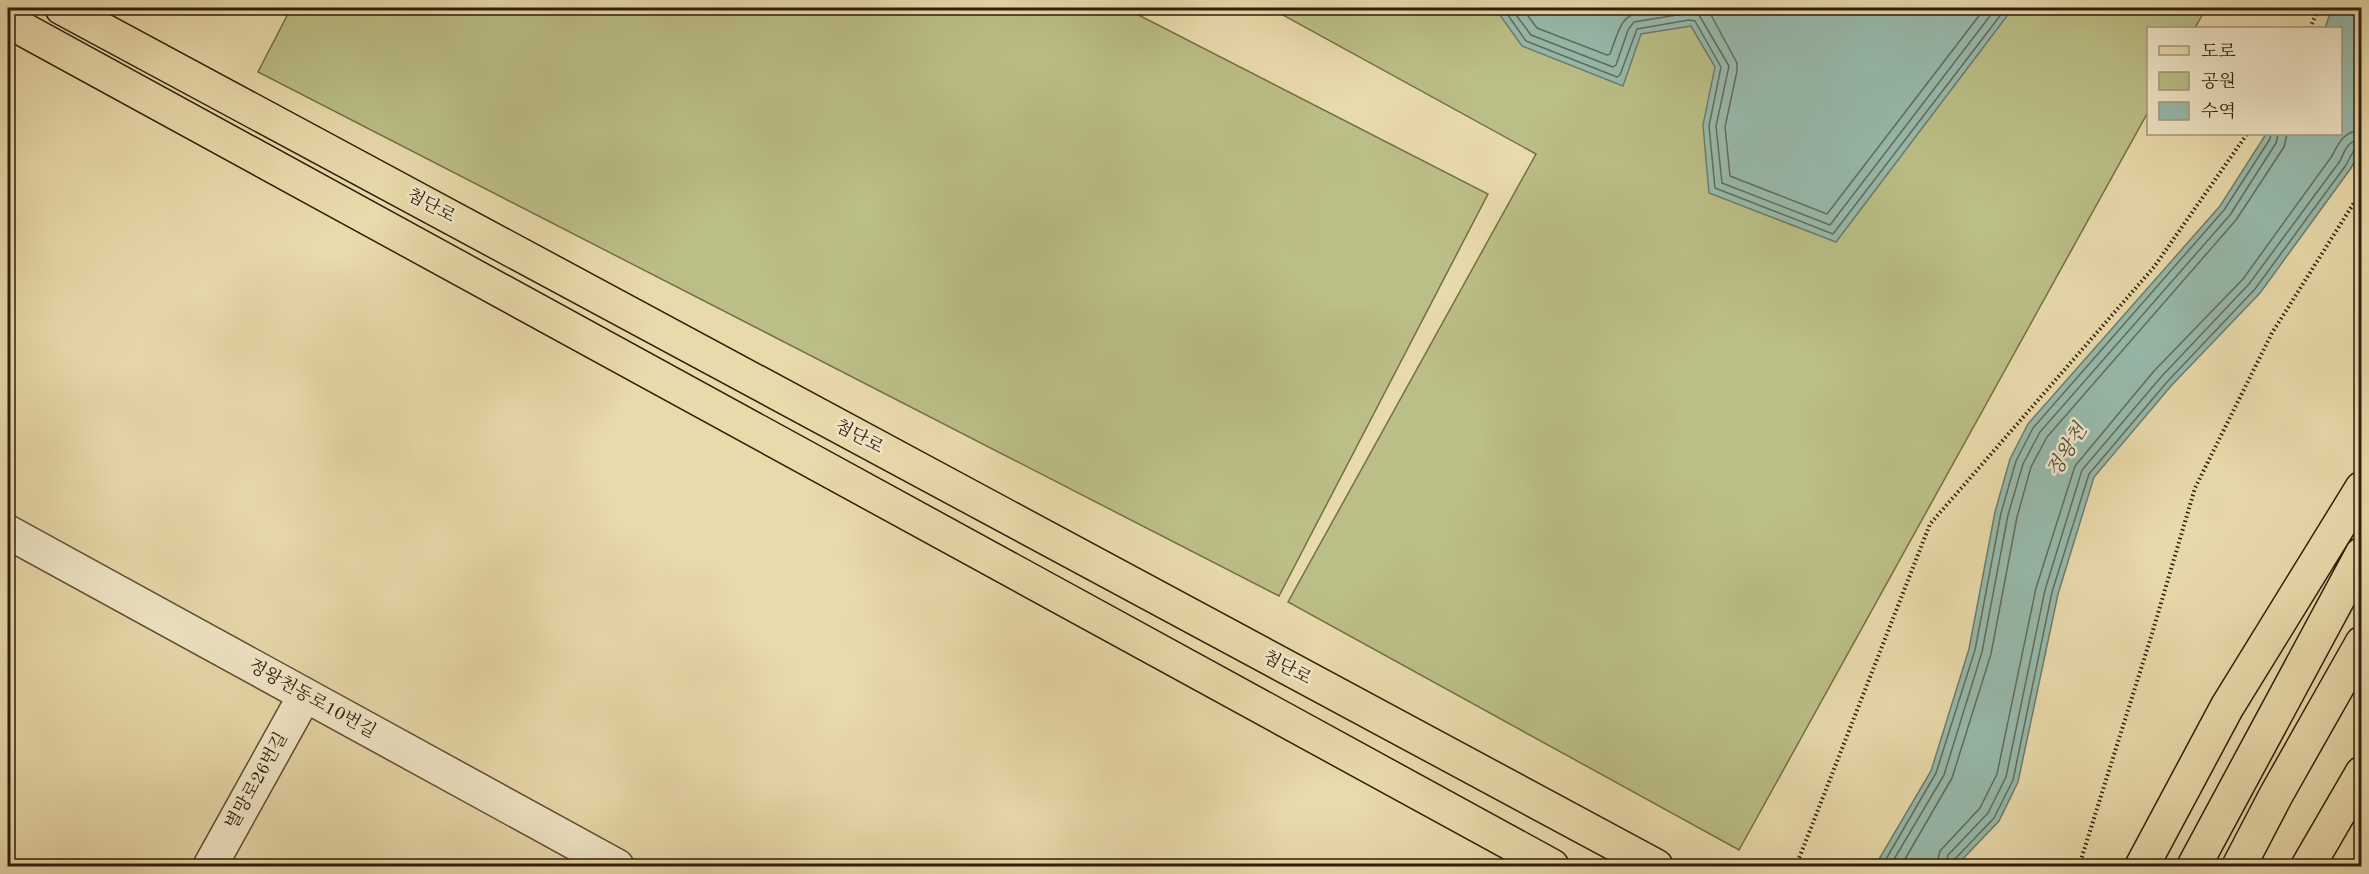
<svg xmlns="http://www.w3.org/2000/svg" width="2369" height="874" font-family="'Old Standard TT','Noto Serif KR',serif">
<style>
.green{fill:#bbbe86;stroke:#746e48;stroke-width:1.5}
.water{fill:#97baac;stroke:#6d7c6c;stroke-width:1.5}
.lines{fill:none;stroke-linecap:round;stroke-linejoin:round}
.shore{stroke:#626c5c;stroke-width:1.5}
.minor-casing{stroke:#5d4d33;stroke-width:36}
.major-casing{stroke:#2e1e0b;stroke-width:36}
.highway-casing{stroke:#2e1e0b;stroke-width:36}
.path{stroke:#2e1e0b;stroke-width:4;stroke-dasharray:1.5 3;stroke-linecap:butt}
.minor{stroke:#f1e7c8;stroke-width:33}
.major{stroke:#e9daab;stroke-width:33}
.highway{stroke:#e9daab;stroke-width:33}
.labels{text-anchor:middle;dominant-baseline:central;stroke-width:5;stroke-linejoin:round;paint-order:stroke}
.street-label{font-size:18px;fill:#2e1e0b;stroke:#f1e7c8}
.water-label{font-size:20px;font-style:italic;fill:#4e4d3b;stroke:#f1e7c8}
</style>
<rect width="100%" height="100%" fill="#e9daab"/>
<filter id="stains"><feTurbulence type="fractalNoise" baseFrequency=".00333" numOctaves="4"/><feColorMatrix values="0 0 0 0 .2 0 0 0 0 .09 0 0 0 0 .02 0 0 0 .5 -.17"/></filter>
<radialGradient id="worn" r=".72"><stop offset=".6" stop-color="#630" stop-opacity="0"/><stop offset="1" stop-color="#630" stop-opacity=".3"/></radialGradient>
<path class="green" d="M291,8H1125L1488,194L1279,596L258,72Z
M1270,8H2206L2195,28H2148V112L1739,850L1288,602L1536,154Z"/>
<path class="water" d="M1497,8H2013L1836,242L1709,193L1703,125L1715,67L1691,26L1641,34L1623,86L1522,46L1497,11Z
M2332,8H2361V148L2351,168L2260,293L2171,386L2094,477L2058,594L2018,782L1999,821L1956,866H1875L1931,771L1969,649L1995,512L2010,459L2028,424L2220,206L2266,134H2340V28H2325Z"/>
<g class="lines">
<path class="shore" d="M1503,8L1526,41L1617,77L1620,75L1637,29L1689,20L1695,21L1721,67L1709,126L1715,188L1833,234L2006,8
M1511,8L1531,35L1613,67L1616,65L1628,30L1634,22L1689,13L1699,15L1729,66L1716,126L1722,183L1830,225L1996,8
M1522,8L1537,28L1607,55L1610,54C1624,15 1622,14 1663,8
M1704,8L1711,15L1737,63V71L1725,127L1730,176L1827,214L1985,8
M1882,866L1936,773L1975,650L2001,513L2016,461L2033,428L2224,210L2270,139L2271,134
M1890,866L1944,775L1982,652L2008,515L2023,464L2040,432L2230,215L2276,143L2278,134
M1901,866L1952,778L1991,654L2017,517L2031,467L2047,437L2236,220L2284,147L2287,134
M1936,866L1940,851L1980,808L1997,774L2036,588L2075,466L2154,371L2243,279L2332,156C2339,142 2344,131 2362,130
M1945,866L1948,855L1988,813L2006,777L2045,590L2082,470L2161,377L2249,284L2340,161C2345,150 2348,140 2362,139
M1952,866L1954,860L1994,818L2013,780L2052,592L2089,474L2167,382L2255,289L2346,165L2354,150L2362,147"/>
<g class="minor-casing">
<path id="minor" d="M8,532L617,866
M210,866L305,695"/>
</g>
<g class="major-casing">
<path id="major" d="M62,8L1656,866
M8,21L1552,866"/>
</g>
<g class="highway-casing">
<path id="highway" d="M2142,866L2227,707L2362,488
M2194,866L2362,554
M2239,866L2276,795L2362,643
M2308,866L2362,773"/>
</g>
<path class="path" d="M2310,28L2319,8
M1796,866L1930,524L2154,267L2247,134
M2079,866L2151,637L2195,488L2272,333L2362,190"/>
<use href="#minor" class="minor"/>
<use href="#major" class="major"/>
<use href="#highway" class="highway"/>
</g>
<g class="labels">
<g class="street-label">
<text transform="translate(431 206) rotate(28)">첨단로</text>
<text transform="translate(859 437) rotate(28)">첨단로</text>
<text transform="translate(1287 668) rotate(28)">첨단로</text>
<text transform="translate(312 699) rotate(29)">정왕천동로10번길</text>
<text transform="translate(257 781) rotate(-61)">별망로26번길</text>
</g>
<g class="water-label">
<text transform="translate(2068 451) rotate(-59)">정왕천</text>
</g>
</g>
<rect width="2369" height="874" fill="none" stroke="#e9daab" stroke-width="30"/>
<rect x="9" y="9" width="2351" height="856" fill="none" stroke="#2e1e0b" stroke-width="3"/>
<rect x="15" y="15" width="2339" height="844" fill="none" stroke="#2e1e0b" stroke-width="1.5"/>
<rect x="2147" y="27" width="195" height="108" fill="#f1e7c8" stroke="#a3977c" stroke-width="1.5"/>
<rect x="2159" y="46" width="30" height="9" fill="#e9daab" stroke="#a3977c" stroke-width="1.5"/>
<text x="2201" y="57" font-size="18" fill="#2e1e0b">도로</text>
<rect x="2159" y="72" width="30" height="18" fill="#bbbe86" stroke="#a3977c" stroke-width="1.5"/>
<text x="2201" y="87" font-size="18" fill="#2e1e0b">공원</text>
<rect x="2159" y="102" width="30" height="18" fill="#97baac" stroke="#a3977c" stroke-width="1.5"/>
<text x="2201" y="117" font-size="18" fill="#2e1e0b">수역</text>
<rect width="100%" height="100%" filter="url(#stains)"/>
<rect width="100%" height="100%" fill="url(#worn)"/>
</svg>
